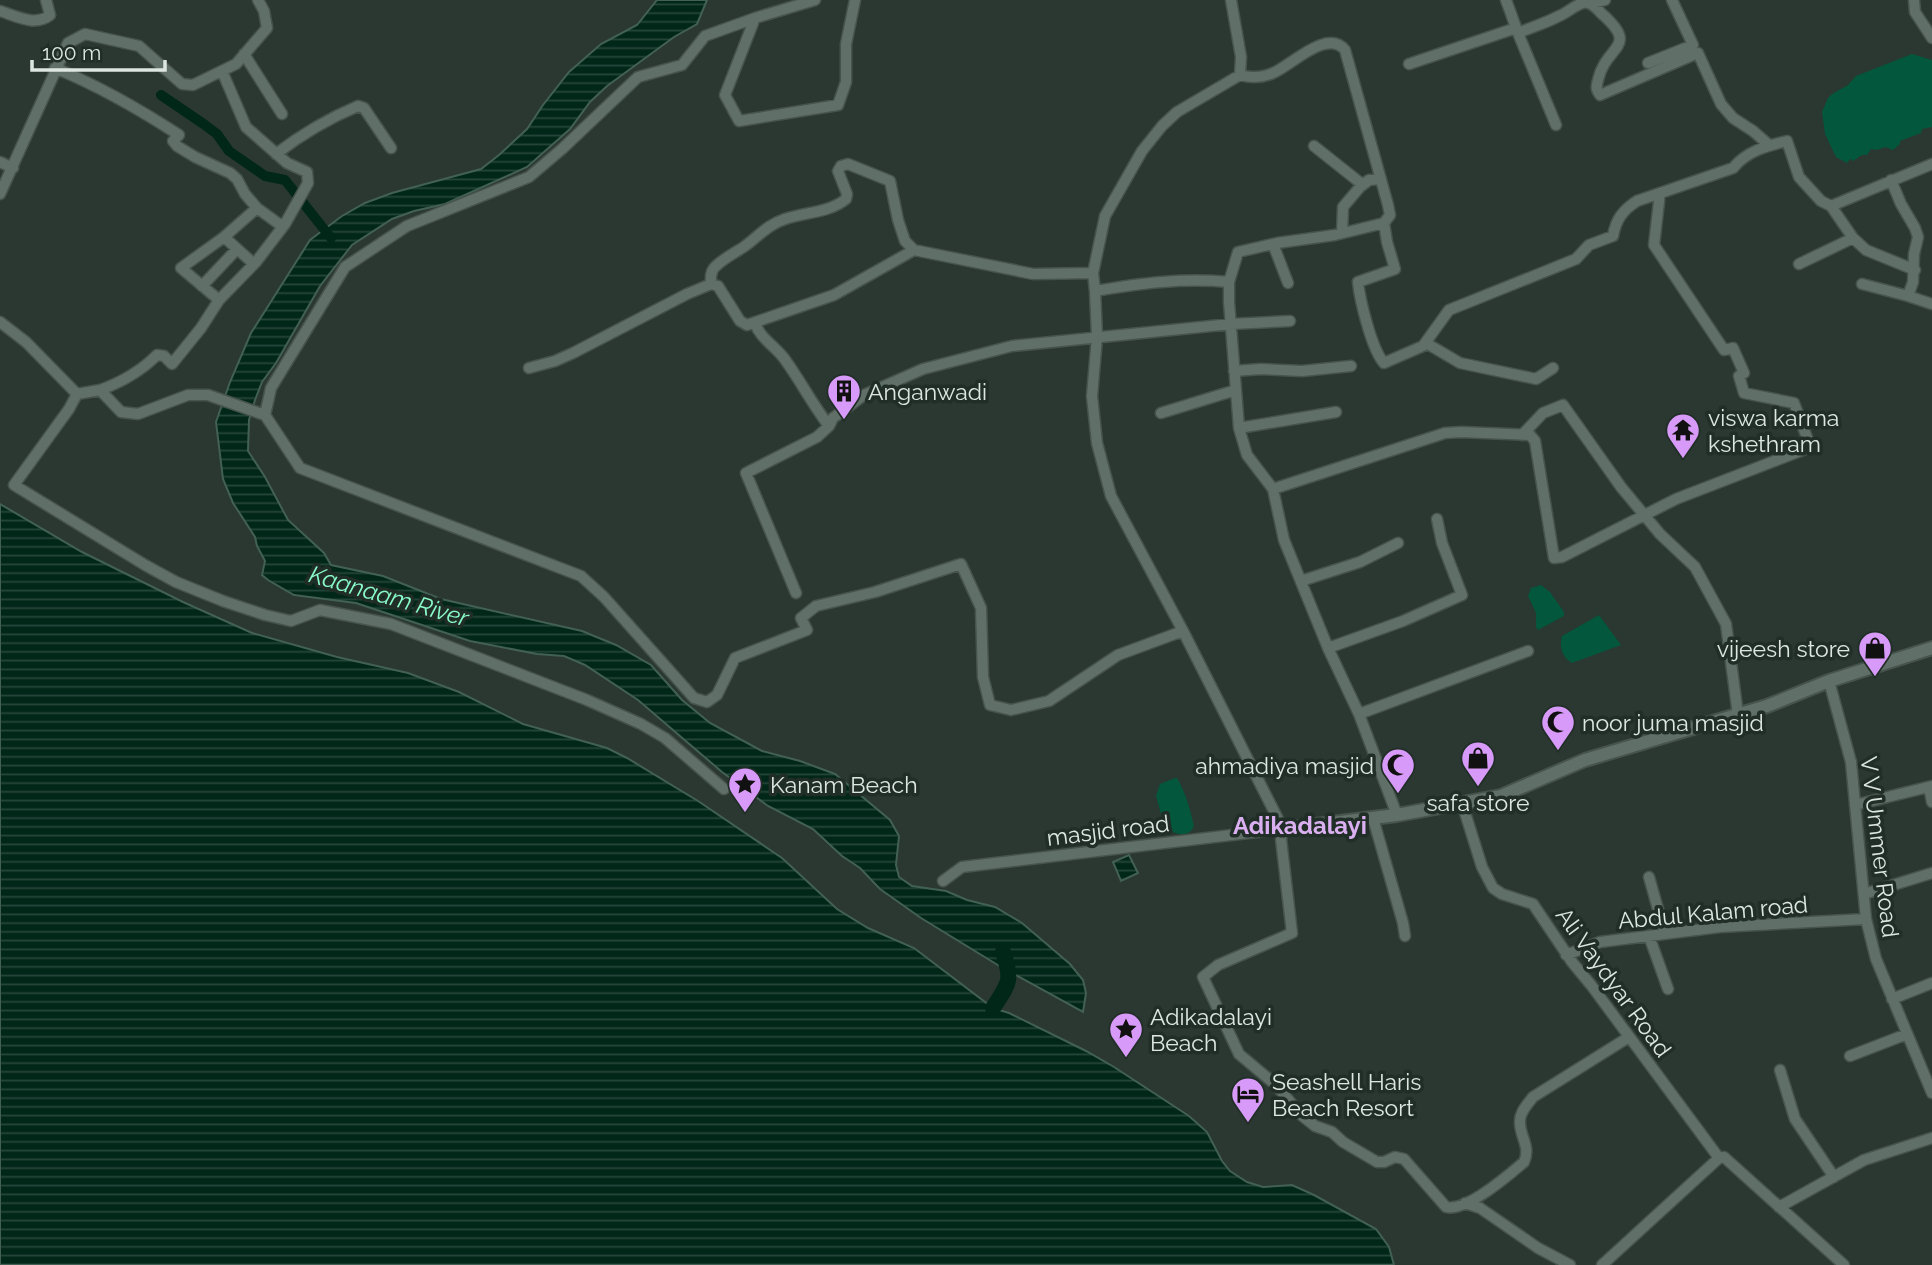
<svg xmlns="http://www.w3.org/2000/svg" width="1932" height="1265" font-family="Raleway,sans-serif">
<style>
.green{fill:#03573c}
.water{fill:url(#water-rules);stroke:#436055;stroke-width:2}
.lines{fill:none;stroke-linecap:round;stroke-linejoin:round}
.canal{stroke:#012719;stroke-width:10}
.river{stroke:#012719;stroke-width:16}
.minor-casing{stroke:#47534d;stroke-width:13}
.tertiary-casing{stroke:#47534d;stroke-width:16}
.minor{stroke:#607068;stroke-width:10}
.tertiary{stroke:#607068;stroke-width:12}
.labels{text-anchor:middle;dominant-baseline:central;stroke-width:7;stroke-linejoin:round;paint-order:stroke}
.poi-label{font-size:23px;fill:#dde6e1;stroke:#202e27;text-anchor:start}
.street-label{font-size:23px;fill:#dde6e1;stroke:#202e27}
.water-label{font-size:24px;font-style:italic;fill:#89fac9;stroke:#202e27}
.neighbourhood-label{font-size:24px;font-weight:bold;fill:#dbb0f1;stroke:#202e27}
</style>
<defs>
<pattern id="water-rules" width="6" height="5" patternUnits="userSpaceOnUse" patternTransform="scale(1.75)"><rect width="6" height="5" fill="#012719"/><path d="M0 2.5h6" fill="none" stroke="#26463a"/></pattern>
</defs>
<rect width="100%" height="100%" fill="#2a3831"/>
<path class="green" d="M1912,54L1932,60V127L1922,129L1921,133L1900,141V144L1893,150L1886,147L1876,150L1871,149L1867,155H1862L1853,161L1850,159L1847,163L1836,157L1825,134L1822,112L1828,98L1832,94L1848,85L1856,76Z
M1541,585L1550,592L1564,612V616L1538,630L1536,627V613L1528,596L1531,588Z
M1599,615L1621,645L1572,663C1562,658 1559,646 1562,636Z
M1175,778H1177C1186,793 1190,809 1194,826C1189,839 1174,834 1165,828L1156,796L1160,784Z"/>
<path class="water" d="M657,0H707L697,24L674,37L607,86L590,102L570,129L527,167L445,204L414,211L392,219L352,245L320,286L276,363L262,382L255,400L249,420L248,451L265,477L288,520L324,553L331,565L383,576L441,599L582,631L616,645L651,665L682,700L710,723L762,751L800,761L835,774L890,820L899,836L896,865L899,877L912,886L946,891L967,900L995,907L1022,923L1070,964L1083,980L1086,993L1083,1012L1001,967L921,918L880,889L860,868L842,856L813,829L768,806L722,772L638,700L585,665L564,656L537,654L470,641L356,603L294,595L268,580L262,575L265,561L257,546L255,537L233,503L223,479L216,422L230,382L251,333L310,240L342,216L365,203L392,193L481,169L499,155L527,129L543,105L569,72L601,44L637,25Z
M0,504L82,552L183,602L252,633L337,657L408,673L459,692L523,724L607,748L627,758L698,801L782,858L837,909L868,928L914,948L993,1008L1009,1013L1086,1051L1114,1067L1189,1116L1207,1132L1222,1161L1230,1171L1247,1182L1263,1187L1292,1185L1314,1195L1376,1229L1389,1247L1394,1265H0Z
M1129,855L1138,873L1121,881L1113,862Z"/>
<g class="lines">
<path class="canal" d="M161,95L205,125L217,134L229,151L265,176L285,180L331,238"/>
<path class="river" d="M993,1008C1009,983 1013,981 1003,952"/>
<g class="minor-casing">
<path id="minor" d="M1231,0L1241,57L1240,75L1177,112L1162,126L1142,151L1105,216L1093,273L1095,291L1097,337L1092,396L1097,443L1111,496L1183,631L1283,829
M1506,0L1518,33C1532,27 1546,23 1559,16C1567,13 1575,5 1583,3C1591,1 1596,8 1601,13C1641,48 1606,44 1598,80C1596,87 1596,90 1600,95L1698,53L1721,104L1733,118L1753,131L1769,145
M1914,0L1915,12L1932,38
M1591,3L1605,0
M0,11C16,16 35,27 50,15L46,0
M755,18L815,0
M1518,33L1556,125
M244,54L282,114
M1648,63L1693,45L1672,0
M1409,64L1516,28
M55,68C99,86 139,109 179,135L173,141L177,146L195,157L230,173L237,179L245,194L257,208
M1240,75C1251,78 1262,78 1273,73C1292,65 1327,28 1345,50L1388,205L1390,215L1384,223L1387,242L1395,269L1358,282C1360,301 1372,350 1384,363L1423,346L1449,310L1576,259L1589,245L1613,236C1616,219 1623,210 1637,201L1733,168C1747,151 1766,146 1787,141L1799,177L1821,201L1831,206L1853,238L1866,250L1915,270
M1314,146L1363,185
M276,154C302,134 327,119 358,106L364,108L391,148
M0,162L13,168
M1891,180L1901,204L1915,228L1918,237L1914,254L1913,282L1908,296L1932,304
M0,194L68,43L85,34L139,46L182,84L193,85L236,64L267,28L264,11L258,0
M1831,206L1932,164
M1384,223L1335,235L1277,243L1238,252L1229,282V302L1239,428L1247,455L1273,489L1284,540L1328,648L1359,714L1397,815
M1342,233L1343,207L1360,187L1369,180L1381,179
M224,237L254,264
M1273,244L1288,283
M1799,264L1853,238
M711,284C711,278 710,273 714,268C722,259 735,253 745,246C759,236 767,225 785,219C805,212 829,213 846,199L847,194L838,171L841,166L848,164L890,181L898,220L905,241L914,250
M1862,284L1908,296
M202,286L237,249
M1095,291C1142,283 1182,278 1229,282
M219,300L256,262L285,224
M0,322L26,342L77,394L100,390L121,412L138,414L188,395H208L259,413L265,415L300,468L581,576L604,597L694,698L707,702L717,695L735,658L807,630L801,618L816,606L875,592L961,564L981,608L983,677L990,705L1011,710L1049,701L1118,655L1183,631
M755,323C760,339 777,347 786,361C801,382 813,405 829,426
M1426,343L1460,363L1536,379L1553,368
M529,368L555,361L573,353L687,294L711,284L718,286L740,321L747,325L834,295L914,250L1033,274L1093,273
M1234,371L1261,369L1302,371L1351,366
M100,390C122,382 140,372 157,355L164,356L172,364L201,328L219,300L181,268L224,237L257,208L279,224H285L308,183L307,172L287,163L246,127L222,71
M77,394L69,409L14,485L145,565L176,582L223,601L265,615L291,621L320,610L391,624L587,700L641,724L665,738L724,789
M1161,413L1236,390
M265,415L271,388L345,267L407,226L529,177L562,149L638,77L682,65L705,36L755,18L725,95L739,121L838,105L846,82V44L855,0
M1239,428L1336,412
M1522,435L1543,413L1563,405L1621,487L1660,534L1695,567L1726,624L1738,715
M1273,489L1445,433L1461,432L1530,435L1535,441L1554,558L1562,557L1676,499L1803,450L1809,443L1794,403L1744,393L1739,376L1744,373L1733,348L1724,350L1654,245L1660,193
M1301,581L1360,562L1398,543
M796,593L746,473L817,437L829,426L833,418L864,395L923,369L1012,346L1231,324L1290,321
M1328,648L1403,621L1462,595L1442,543L1437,519
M1829,681L1851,762L1866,919L1876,959L1932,1093
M1359,714L1528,651
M1929,787L1932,802
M1462,803L1482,867L1493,888L1502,894L1533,904L1572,962L1591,985L1719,1158
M1855,805L1932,786
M1373,818L1403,923L1405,936
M1283,829L1281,839L1292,933L1218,965L1203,977L1239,1054L1277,1086L1300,1114L1315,1126L1332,1132L1343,1142L1377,1162H1384L1395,1157L1404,1159L1446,1207C1466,1212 1509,1175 1524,1162C1531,1147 1520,1137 1520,1123C1519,1113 1527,1105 1533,1097L1629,1037
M1649,877L1665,934
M943,881L962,867L1283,829
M1864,894L1932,873
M1649,936L1668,989
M1566,955L1600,942L1720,927L1866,919
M1892,999L1932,983
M1850,1056L1907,1034
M1780,1070L1795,1119L1834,1177
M1719,1158L1724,1157L1844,1265
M1465,1203L1480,1208L1538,1248L1570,1265
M1779,1207L1864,1160L1932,1138
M1602,1265L1719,1158"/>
</g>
<g class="tertiary-casing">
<path id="tertiary" d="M1283,829L1397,815L1501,796L1585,760L1767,706L1829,681L1932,648"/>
</g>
<use href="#minor" class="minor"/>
<use href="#tertiary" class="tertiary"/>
</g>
<defs>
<g id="building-pin" transform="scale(1.75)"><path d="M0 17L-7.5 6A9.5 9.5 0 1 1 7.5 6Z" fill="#d89af8" stroke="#202e27"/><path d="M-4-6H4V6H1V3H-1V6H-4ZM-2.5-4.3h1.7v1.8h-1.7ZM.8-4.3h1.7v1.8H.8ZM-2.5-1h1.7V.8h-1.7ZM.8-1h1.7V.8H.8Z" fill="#111"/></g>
<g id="temple-pin" transform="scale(1.75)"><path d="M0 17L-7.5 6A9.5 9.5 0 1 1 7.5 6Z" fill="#d89af8" stroke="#202e27"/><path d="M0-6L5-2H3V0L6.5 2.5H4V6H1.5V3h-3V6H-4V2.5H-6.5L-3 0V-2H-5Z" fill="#111"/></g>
<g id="shop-pin" transform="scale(1.75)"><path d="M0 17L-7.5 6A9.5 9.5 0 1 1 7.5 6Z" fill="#d89af8" stroke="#202e27"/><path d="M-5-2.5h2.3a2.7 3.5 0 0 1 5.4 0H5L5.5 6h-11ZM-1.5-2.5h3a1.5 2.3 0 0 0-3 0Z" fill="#111"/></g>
<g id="mosque-pin" transform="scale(1.75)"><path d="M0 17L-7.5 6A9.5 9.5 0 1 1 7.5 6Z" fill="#d89af8" stroke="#202e27"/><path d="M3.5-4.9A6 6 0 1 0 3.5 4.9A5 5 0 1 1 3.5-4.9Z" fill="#111"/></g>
<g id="sight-pin" transform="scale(1.75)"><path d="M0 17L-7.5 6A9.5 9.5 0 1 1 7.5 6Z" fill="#d89af8" stroke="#202e27"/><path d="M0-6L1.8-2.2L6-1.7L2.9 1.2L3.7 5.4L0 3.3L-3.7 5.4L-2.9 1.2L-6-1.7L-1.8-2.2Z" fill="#111"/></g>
<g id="hotel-pin" transform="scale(1.75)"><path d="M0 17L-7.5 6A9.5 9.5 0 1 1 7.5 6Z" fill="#d89af8" stroke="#202e27"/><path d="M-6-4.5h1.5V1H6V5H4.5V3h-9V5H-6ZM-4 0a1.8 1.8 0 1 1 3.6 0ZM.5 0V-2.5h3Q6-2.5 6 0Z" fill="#111"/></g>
</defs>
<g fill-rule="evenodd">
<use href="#building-pin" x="844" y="391"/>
<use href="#temple-pin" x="1683" y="430"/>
<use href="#shop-pin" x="1875" y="648"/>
<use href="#mosque-pin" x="1558" y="722"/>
<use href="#shop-pin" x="1478" y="758"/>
<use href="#mosque-pin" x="1398" y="765"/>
<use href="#sight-pin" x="745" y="784"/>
<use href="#sight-pin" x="1126" y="1029"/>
<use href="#hotel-pin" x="1248" y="1094"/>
</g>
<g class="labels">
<g class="poi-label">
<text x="868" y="391">Anganwadi</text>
<text x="1708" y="417">viswa karma<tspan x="1708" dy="26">kshethram</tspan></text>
<text x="1850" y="648" text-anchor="end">vijeesh store</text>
<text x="1582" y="722">noor juma masjid</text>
<text x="1374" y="765" text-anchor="end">ahmadiya masjid</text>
<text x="770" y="784">Kanam Beach</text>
<text x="1478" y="802" text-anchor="middle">safa store</text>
<text x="1150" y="1016">Adikadalayi<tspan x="1150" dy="26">Beach</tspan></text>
<text x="1272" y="1081">Seashell Haris<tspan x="1272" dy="26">Beach Resort</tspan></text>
</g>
<g class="street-label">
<text transform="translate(1108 830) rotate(-7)">masjid road</text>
<text transform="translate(1880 847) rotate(83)">V V Ummer Road</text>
<text transform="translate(1713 912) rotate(-5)">Abdul Kalam road</text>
<text transform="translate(1614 982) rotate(54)">Ali Vaydyar Road</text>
</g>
<g class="water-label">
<text transform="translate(389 596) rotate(16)">Kaanaam River</text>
</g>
<g class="neighbourhood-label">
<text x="1300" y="825">Adikadalayi</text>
</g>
</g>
<path d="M32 60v10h133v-10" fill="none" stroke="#dde6e1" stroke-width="3.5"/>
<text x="42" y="60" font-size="21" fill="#dde6e1" stroke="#202e27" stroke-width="5" paint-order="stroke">100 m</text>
</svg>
